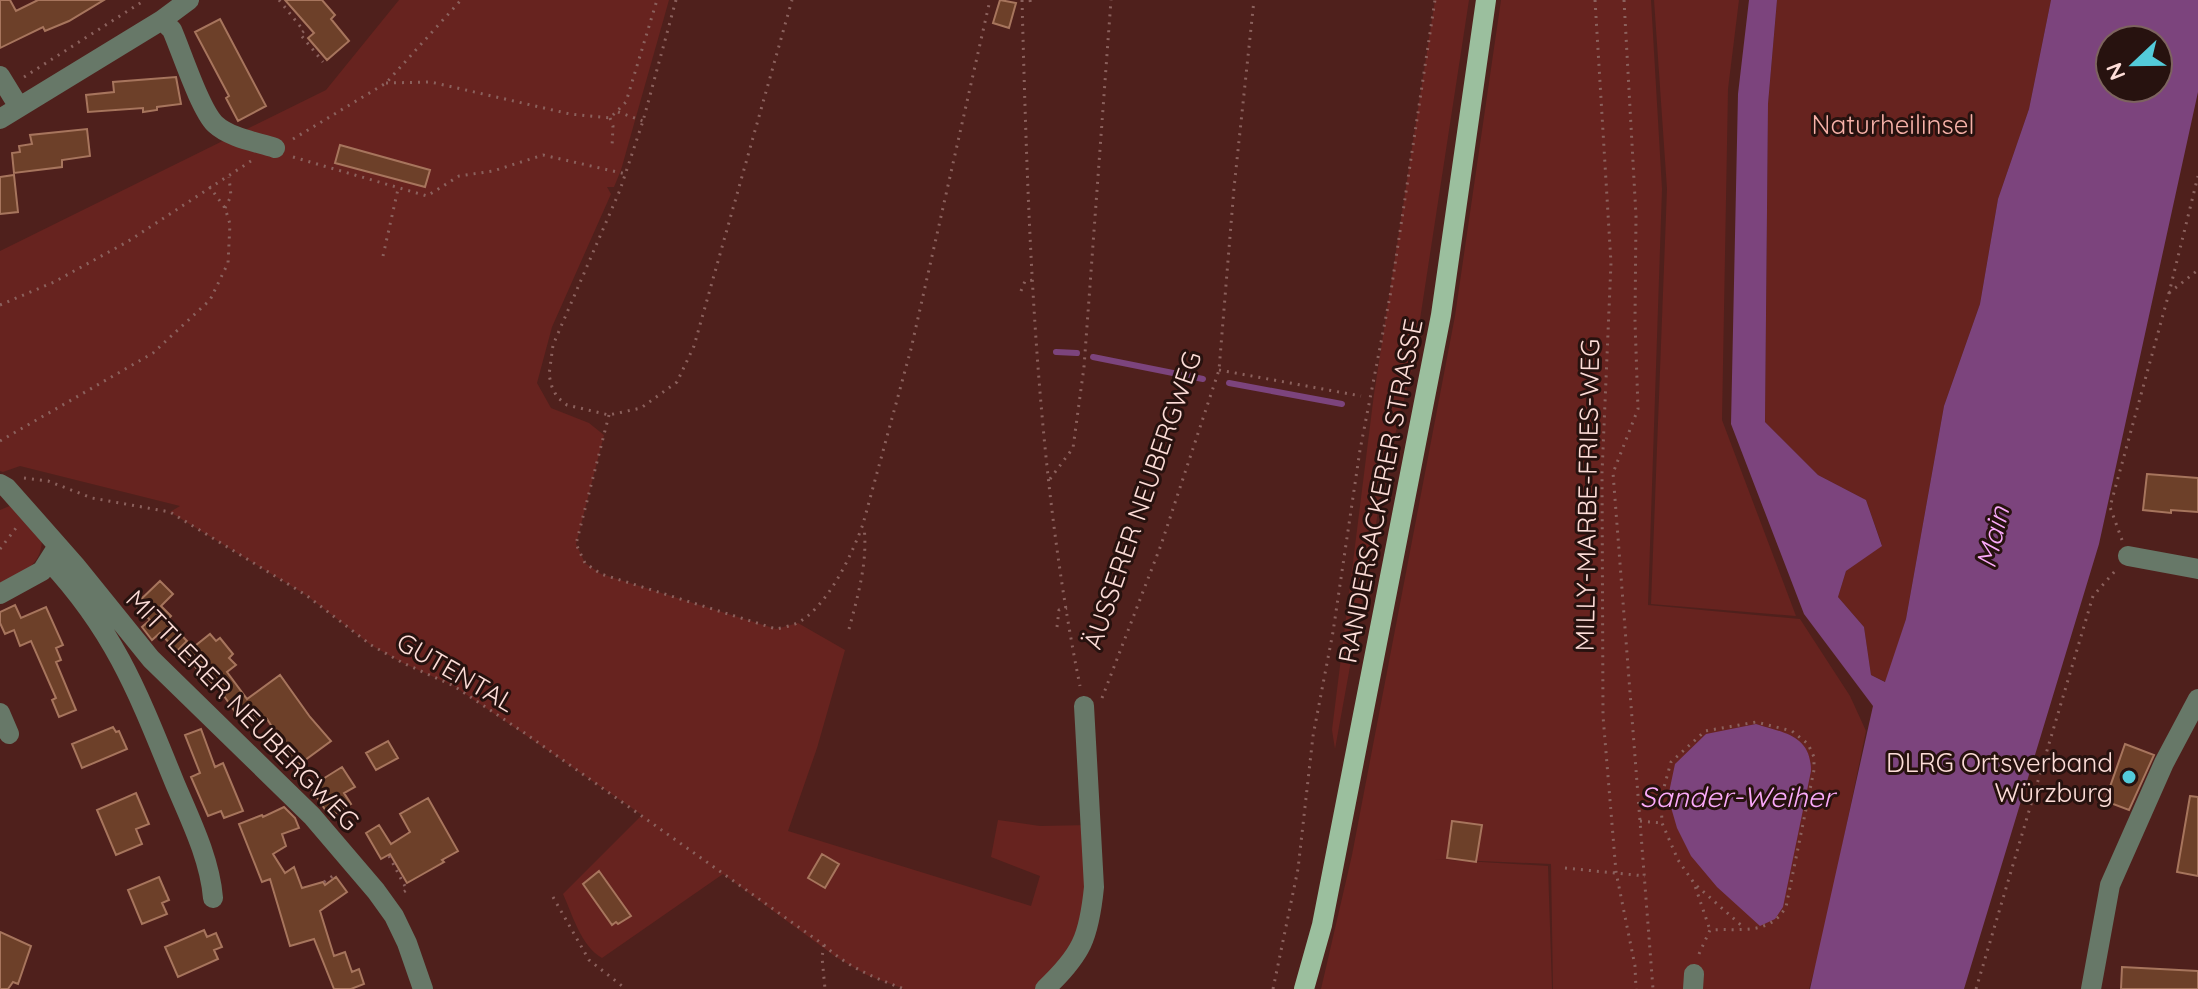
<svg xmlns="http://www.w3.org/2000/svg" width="2198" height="989" font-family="Quicksand,sans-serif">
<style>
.green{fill:#67231f}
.water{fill:#7c447d;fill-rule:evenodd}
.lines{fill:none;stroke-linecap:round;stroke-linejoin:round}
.stream{stroke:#7c447d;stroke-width:6}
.building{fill:#6d4029;stroke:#a7755d;stroke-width:2}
.path{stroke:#8b615d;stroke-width:3;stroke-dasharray:2 6;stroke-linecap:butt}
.minor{stroke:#677868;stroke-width:20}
.major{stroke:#9bbf9e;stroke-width:20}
.poi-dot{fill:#53cbda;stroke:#27120f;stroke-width:3}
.labels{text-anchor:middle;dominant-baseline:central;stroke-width:6;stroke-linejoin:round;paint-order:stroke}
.park-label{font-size:26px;fill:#f8b2a9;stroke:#27120f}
.street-label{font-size:26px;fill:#fdddd8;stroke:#27120f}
.poi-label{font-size:26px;fill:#fdddd8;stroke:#27120f;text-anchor:end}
.water-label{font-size:28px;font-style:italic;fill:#fbaafb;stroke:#27120f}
</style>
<rect width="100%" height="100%" fill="#4f201c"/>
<path class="green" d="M399,0H669L621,170L614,187H607L611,194L552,327L537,383L551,408L589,423L604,435L576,544L585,563L601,574L776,629L798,623L845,650L817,748L788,831L1031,906L1040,876L991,857L998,820L1040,826L1091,825V913L1045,989H904L867,975L836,957L723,874L602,958C581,946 573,916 563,894L642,815L454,686L403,663L371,645L306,595L170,512L180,506L20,466L3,472L0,471V251L326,90Z
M1435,0H1469L1413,365L1385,474L1335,749L1332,730L1374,394Z
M1501,0H1651L1662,189L1648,605L1800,619L1850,696L1866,731L1823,939L1809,989H1553L1551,864L1433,859L1548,866L1552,989H1321L1352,855L1455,316Z
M1654,0H1739L1728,89L1722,420L1796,616L1651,604L1667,189Z
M1777,0H2051L2029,109L1998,199L1980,304L1944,406L1906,619L1886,682L1871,675L1864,627L1838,597L1846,571L1882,545L1866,500L1818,475L1765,422L1768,104Z
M12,505L42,540C41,567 21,573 0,585V510Z"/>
<path class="water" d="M1749,0H1777L1768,104L1765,422L1818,475L1866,500L1882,546L1846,571L1838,597L1864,627L1871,675L1885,682L1906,619L1944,406L1980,304L1998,199L2029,109L2051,0H2198V92L2099,544L1964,989H1810L1873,706L1804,614L1731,424L1738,94ZM2158,40V88H2110V40Z
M1756,724C1784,733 1811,735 1811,771L1783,907L1775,919L1760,926L1717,887L1691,856L1677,828L1668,797L1675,764L1706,734Z"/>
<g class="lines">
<path class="stream" d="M1056,352L1077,353
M1093,357L1203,379
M1229,383L1342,404"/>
</g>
<path class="building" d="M0,0H10L16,11L38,0H104L69,21L45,31L43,27L0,48Z
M285,0H322L335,15L331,19L349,41L327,60L308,38L314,33Z
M1000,0L1016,3L1009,28L993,23Z
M220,19L266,106L238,121L226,98L229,96L195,32Z
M176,77L181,104L157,107V110L143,112V108L88,112L86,95L114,92L113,82Z
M87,129L90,156L62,160V167L14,173L12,153L20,152L19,146L32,144L30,135Z
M340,145L430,170L425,187L335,163Z
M14,175L18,212L0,214V177Z
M2147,474L2198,478V512L2171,510V513L2143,510Z
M160,581L173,594L161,606L171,616L167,620L187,641L177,651L160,633L152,640L142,627L150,620L135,605Z
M15,605L21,618L46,607L63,645L56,648L61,660L56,662L76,710L59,717L52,700L56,698L31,641L20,646L14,630L5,634L0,623V612Z
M210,634L216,641L220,638L233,654L229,658L236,665L227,672L247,699L280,675L310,717L331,741L297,766L267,719L258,723L250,711L240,719L215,683L213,684L203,673L201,674L185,654Z
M113,727L116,732L119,731L127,749L82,768L72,744Z
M201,729L215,767L223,763L243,811L224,818L221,811L208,816L191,777L200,773L185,735Z
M388,741L398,758L376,770L366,753Z
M2125,744L2154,755L2129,810L2105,801Z
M342,767L355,787L344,793L351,804L330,817L310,787Z
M136,793L149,824L136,829L142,844L116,855L97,810Z
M2190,796L2198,797V876L2177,872Z
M428,798L458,851L442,860L444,862L407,883L390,854L381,859L366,833L379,825L391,844L410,832L400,814Z
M284,807L295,818L299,828L282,834L286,846L273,854L285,873L294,867L302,888L323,882L325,885L336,877L347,892L320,911L334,956L345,952L352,972L359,969L364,984L351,989H334L314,939L290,946L270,879L262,882L239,824L262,815L263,817Z
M1452,821L1482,825L1476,862L1447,858Z
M822,854L839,864L825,888L808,878Z
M599,871L631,916L618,924L616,922L612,925L583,884Z
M159,877L169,900L162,903L167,914L142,924L128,890Z
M204,930L207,937L216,933L222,947L214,950L218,959L178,977L165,947Z
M0,932L31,946L18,984L13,982L8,989H0Z
M2122,967L2198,971V989H2121Z"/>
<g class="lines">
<path class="path" d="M279,0L304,31L300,34L323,62
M676,0L643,121L620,190L553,345L549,375L552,387L557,397L567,405L609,415L641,408L677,382L694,346L792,0
M1022,0C1028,226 1035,464 1080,686
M1030,0L1031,6
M1595,0L1611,263L1602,473L1603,716L1616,872L1635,966L1636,989
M1624,0L1636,216L1635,321L1638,409L1613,473L1653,989
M24,77L145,0
M386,83L431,82L570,114L610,118L626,102L657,0
M618,112L643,121
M610,118L613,126L612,147
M293,139L386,83L461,0
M293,157L427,196L459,176L493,171L543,155L626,174
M225,208L231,196L229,177
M383,256L398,189
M1021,291L1025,281L1034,280
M2169,293L2198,270
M0,305L54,282L127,242L251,161
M1219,370L1361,396
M609,415L576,544L585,563L601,574L776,629C782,628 789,626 795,624C826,610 852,555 863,524L911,349L990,0
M0,441L153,353L210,300L228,263L230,224L225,208L209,186
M24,478L48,481L92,498L170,512L306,595L371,645L403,663L454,686L526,734L824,945C847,967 875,978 904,989
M1050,479L1073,448L1084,367L1111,0
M2122,540L2110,507L2169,293L2198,176
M0,549L16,528
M1057,627L1059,610L1067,608
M849,629C858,595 868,562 864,527
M1102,698L1161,545L1219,370L1234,188L1254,0
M1640,821L1662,823
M389,856L407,890L402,893
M1565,868L1645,876
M324,882L337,873
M1697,886L1742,926
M553,897L589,960L626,989
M824,945L822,957L825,989
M1699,954L1710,930C1740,928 1769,936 1786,907L1814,770V757L1808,744L1792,731L1756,722L1705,731L1671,762L1661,798L1662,823L1678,860L1694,883L1710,930
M1273,989L1298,869L1313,736L1333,632L1360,450L1391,291L1435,0
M1976,989L2093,596L2116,570"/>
<path class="minor" d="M162,20L172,30C182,53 200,109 215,124C230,138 257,142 275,148
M0,76L19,107
M0,119L162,20L189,0
M0,484L7,488L75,565L151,659L312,816L376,891L394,916L407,943L423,989
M2128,556L2198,569
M50,562C117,634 140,698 176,786C191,821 210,860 213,898
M0,594L42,571L54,552
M0,713L9,734
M1045,989C1082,954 1089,937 1094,887L1084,706
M1693,989L1694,974
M2091,989L2110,885L2164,763L2198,699"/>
<path class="major" d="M1304,989L1322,925L1441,315L1486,0"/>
</g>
<circle class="poi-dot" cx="2129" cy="777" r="8"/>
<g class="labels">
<g class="park-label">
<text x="1893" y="124">Naturheilinsel</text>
</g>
<g class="street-label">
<text transform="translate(1380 491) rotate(-79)">RANDERSACKERER STRASSE</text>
<text transform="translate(1587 495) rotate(-89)">MILLY-MARBE-FRIES-WEG</text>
<text transform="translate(1142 500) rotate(-71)">ÄUSSERER NEUBERGWEG</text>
<text transform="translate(456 672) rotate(30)">GUTENTAL</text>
<text transform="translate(243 710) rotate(46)">MITTLERER NEUBERGWEG</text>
</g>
<g class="poi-label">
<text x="2113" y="762">DLRG Ortsverband<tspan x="2113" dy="30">Würzburg</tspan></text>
</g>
<g class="water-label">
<text transform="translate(1992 537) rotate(-76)">Main</text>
<text x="1737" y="796">Sander-Weiher</text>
</g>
</g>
<g transform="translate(2134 64) rotate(248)"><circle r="38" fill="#27120f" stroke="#7d635f" stroke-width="2"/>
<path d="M0-6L14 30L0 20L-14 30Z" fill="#53cbda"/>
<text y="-12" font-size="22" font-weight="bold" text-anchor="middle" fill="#fdddd8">N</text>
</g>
</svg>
